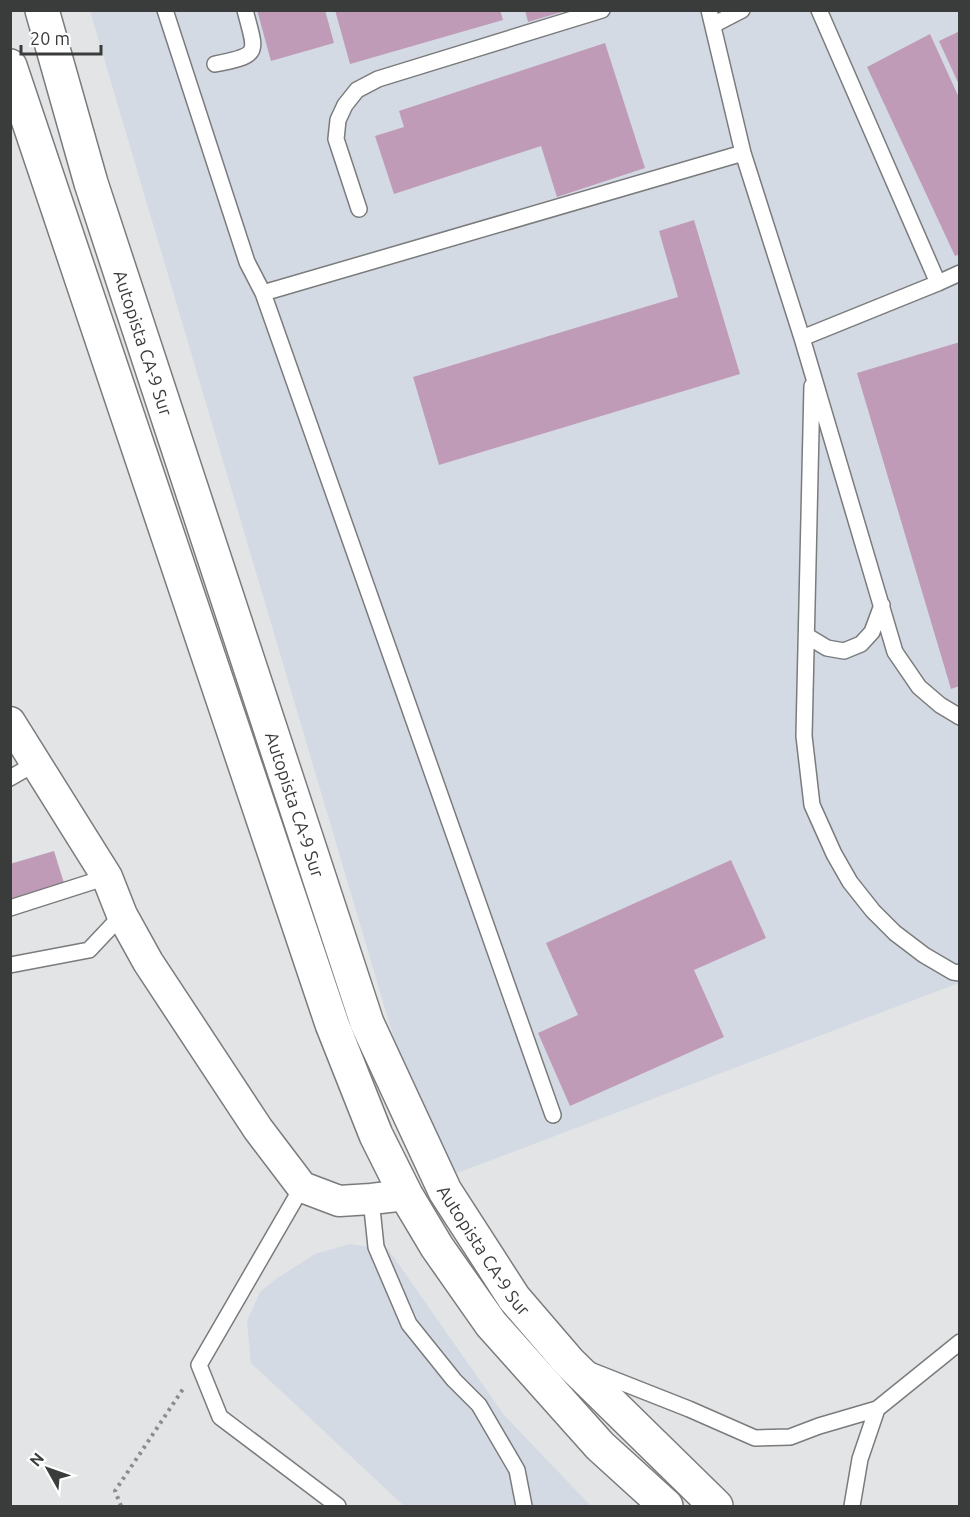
<svg xmlns="http://www.w3.org/2000/svg" width="970" height="1517" font-family="Ubuntu,sans-serif">
<style>
.built{fill:#d4dae3}
.building{fill:#bf9bb8}
.lines{fill:none;stroke-linecap:round;stroke-linejoin:round}
.service-casing{stroke:#7a7b7d;stroke-width:18}
.minor-casing{stroke:#7a7b7d;stroke-width:33}
.trunk-casing{stroke:#7a7b7d;stroke-width:36}
.path{stroke:#8a8c8d;stroke-width:4;stroke-dasharray:3 4.5;stroke-linecap:butt}
.service{stroke:#fff;stroke-width:15}
.minor{stroke:#fff;stroke-width:30}
.trunk{stroke:#fff;stroke-width:33}
.labels{text-anchor:middle;dominant-baseline:central;stroke-width:6;stroke-linejoin:round;paint-order:stroke}
.street-label{font-size:18px;fill:#3a3b3b;stroke:#fff}
</style>
<rect width="100%" height="100%" fill="#e2e4e6"/>
<path class="built" d="M90,11H959V983L436,1181Z
M350,1244L388,1249L504,1415L591,1506H404L251,1363L247,1321L260,1292L276,1279L315,1254Z"/>
<path class="building" d="M257,10H325L334,43L271,61Z
M335,10H500L503,20L350,64Z
M525,10H565V11L528,22Z
M960,31V87L939,41Z
M930,34L960,100V254L955,256L867,67Z
M605,43L645,168L557,197L541,146L394,194L375,136L404,127L399,111Z
M694,220L740,374L439,465L413,377L678,297L659,231Z
M960,342V686L951,689L857,373Z
M54,851L64,883L10,899V864Z
M731,860L766,938L694,970L724,1037L570,1106L538,1033L578,1015L546,943Z"/>
<g class="lines">
<g class="service-casing">
<path id="service" d="M165,10L247,262L263,293L743,153
M709,10L743,153L802,338L895,652L919,687L940,705L960,717
M819,10L938,283
M713,25L742,10
M215,64C262,55 256,53 245,10
M359,209L336,139L338,120L345,105L357,90L378,79L602,10
M263,293L553,1115
M802,338L938,283L960,273
M812,386L804,736L812,805L834,854L850,882L873,911L895,933L924,955L953,972L960,973
M807,636L827,648L844,651L861,644L872,632L882,605
M10,778L36,763
M10,908L107,877
M10,965L89,950L122,915
M302,1187L199,1365L220,1417L338,1506
M371,1199L376,1247L409,1324L454,1380L479,1405L517,1470L524,1506
M590,1370L689,1409L755,1438L790,1437L819,1426L877,1409L960,1342
M852,1506L860,1459L877,1409"/>
</g>
<g class="minor-casing">
<path id="minor" d="M10,722L107,877L122,915L148,962L258,1129L302,1187L339,1201L371,1199L406,1195"/>
</g>
<g class="trunk-casing">
<g id="trunk">
<path id="s1" d="M42,10L91,183L367,1023L445,1191L514,1298L569,1362L716,1506"/>
<path d="M10,66L332,1024L376,1135L406,1195L437,1247L491,1324L600,1446L666,1506"/>
</g>
</g>
<path class="path" d="M121,1506L115,1491L185,1386"/>
<use href="#service" class="service"/>
<use href="#minor" class="minor"/>
<use href="#trunk" class="trunk"/>
</g>
<g class="labels">
<g class="street-label">
<text stroke="none"><textPath href="#s1" startOffset="348">Autopista CA-9 Sur</textPath></text>
<text stroke="none"><textPath href="#s1" startOffset="834">Autopista CA-9 Sur</textPath></text>
<text stroke="none"><textPath href="#s1" startOffset="1320">Autopista CA-9 Sur</textPath></text>
</g>
</g>
<rect width="970" height="1517" fill="none" stroke="#3a3b3b" stroke-width="24"/>
<g transform="translate(48 1469) rotate(310)" stroke="#ffffff" stroke-width="4.5" paint-order="stroke">
<path d="M0-4.5L10 22L0 15L-10 22Z" fill="#3a3b3b"/>
<text y="-9" font-size="16" font-weight="bold" text-anchor="middle" fill="#3a3b3b">N</text>
</g>
<path d="M21 45v9h80v-9" fill="none" stroke="#3a3b3b" stroke-width="3"/>
<text x="30" y="45" font-size="18" fill="#3a3b3b" stroke="#ffffff" stroke-width="4.5" paint-order="stroke">20 m</text>
</svg>
